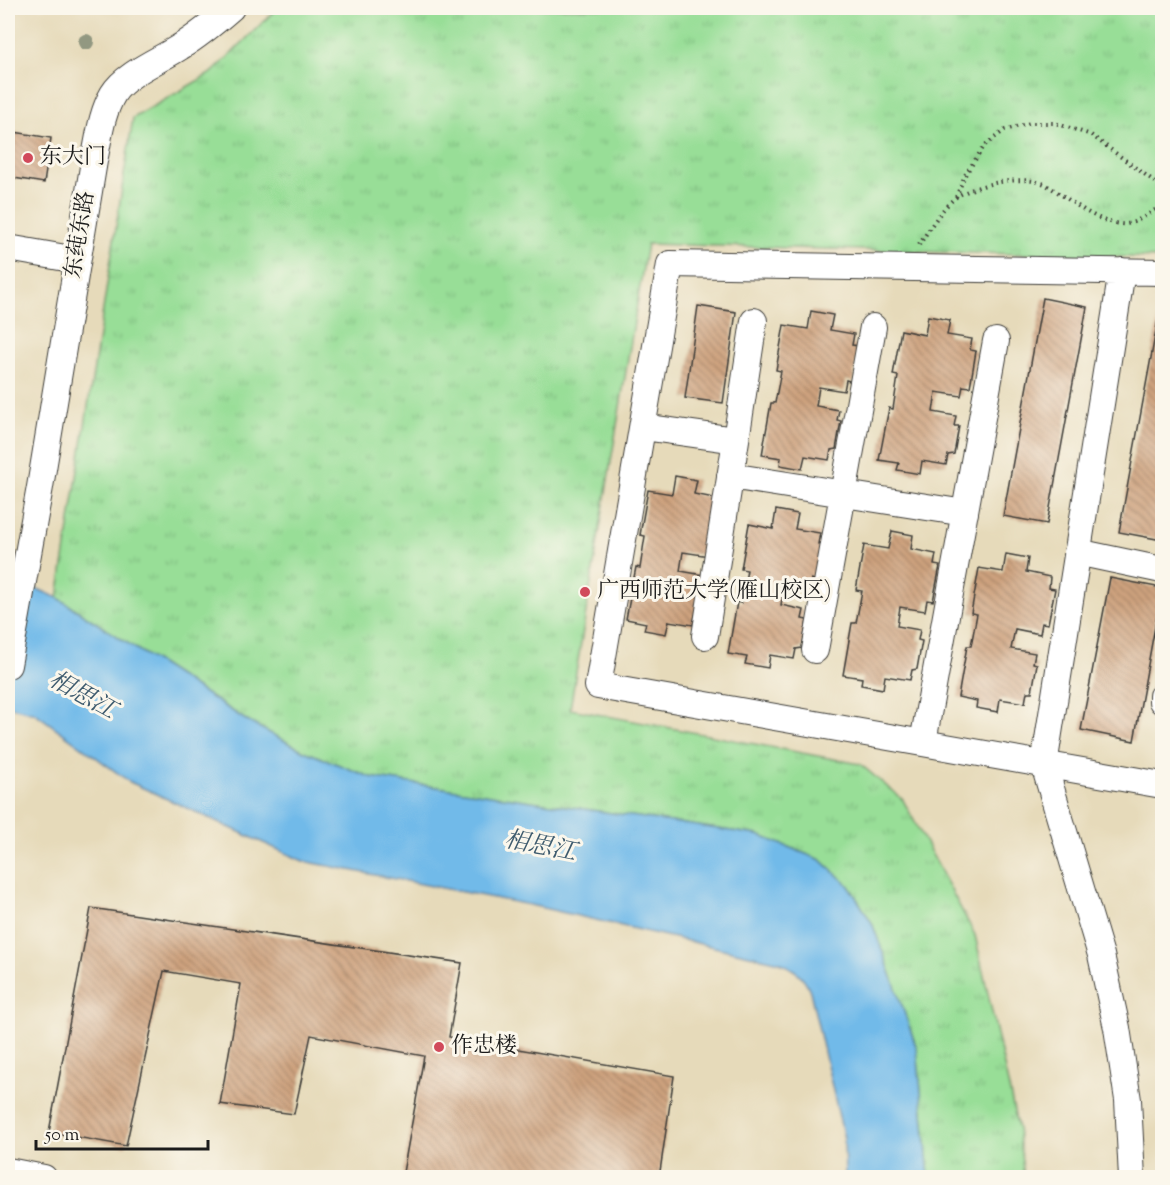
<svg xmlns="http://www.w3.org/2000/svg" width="1170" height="1185" font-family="'Sorts Mill Goudy','Noto Serif SC',serif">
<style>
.built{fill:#e6daba}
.grass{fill:url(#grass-tufts);stroke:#5a7d5a;stroke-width:1.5}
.water{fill:#71bae9;stroke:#466b82;stroke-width:1.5}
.building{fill:url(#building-back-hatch)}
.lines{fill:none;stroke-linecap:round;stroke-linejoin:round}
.minor-casing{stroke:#3c3b37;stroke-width:28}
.path{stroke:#3c3b37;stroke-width:4;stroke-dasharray:1.5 4.5;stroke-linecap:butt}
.minor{stroke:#fff;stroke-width:26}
.tree{fill:#929881}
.poi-dot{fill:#d1495b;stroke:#fbf7ec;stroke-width:2}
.labels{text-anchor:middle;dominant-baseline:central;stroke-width:6;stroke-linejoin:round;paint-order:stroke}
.poi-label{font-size:22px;fill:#1c1c1c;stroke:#fbf7ec;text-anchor:start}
.street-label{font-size:22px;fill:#1c1c1c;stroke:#fbf7ec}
.water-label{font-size:24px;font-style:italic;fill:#3e5b6e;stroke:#fbf7ec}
</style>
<defs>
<pattern id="grass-tufts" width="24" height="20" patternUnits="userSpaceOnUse" patternTransform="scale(1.5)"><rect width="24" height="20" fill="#98de97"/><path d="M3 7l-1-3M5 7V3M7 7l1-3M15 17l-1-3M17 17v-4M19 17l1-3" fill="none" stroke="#82be82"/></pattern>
<pattern id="building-back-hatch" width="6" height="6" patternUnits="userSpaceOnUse" patternTransform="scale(1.5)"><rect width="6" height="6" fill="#cea27e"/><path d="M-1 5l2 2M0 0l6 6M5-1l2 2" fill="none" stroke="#a68366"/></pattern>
</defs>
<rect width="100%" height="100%" fill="#fbf7ec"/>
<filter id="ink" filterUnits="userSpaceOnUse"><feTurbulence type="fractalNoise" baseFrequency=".0167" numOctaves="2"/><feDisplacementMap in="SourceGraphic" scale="12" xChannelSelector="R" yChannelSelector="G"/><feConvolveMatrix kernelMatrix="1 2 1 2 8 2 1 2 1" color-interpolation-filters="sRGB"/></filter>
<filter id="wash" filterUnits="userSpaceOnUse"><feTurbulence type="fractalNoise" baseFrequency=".008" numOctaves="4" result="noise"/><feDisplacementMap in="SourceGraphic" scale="24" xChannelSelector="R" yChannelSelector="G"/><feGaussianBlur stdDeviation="1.35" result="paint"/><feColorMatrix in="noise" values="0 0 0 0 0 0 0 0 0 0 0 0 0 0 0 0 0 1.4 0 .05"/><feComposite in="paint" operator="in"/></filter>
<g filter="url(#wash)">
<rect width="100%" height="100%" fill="#f4e8d0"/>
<path class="built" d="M8,8H1162V1177H8Z"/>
<path class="grass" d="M277,8H1162V258L647,244L570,709L860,764L903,800L975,935L1018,1129L1024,1177H929L917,1049L892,977L872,923L849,886L821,860L758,835L370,777L304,751L249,722L58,598L133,118L213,72Z"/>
<path class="water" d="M8,576L58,598L249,722L304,751L370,777L758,835L821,860L849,886L872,923L892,977L917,1049L929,1177H845L844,1138L810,991C804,975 795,970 780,962L530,905L303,861L130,782L35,713L8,706Z"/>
<g id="blocks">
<path class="building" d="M8,131L51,138L44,183L8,177Z
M1043,298L1087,307L1047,524L1003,516Z
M698,306L736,312L723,403L685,398Z
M811,311L833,315L830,330L854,334L852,345L859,346L853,382L846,380L844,391L819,387L816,406L839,410L837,420L841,421L836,449L831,450L829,460L805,456L802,469L780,465L781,458L762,455L771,403H775L781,371L776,370L784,325L808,329Z
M1159,314L1162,315V540L1119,532Z
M928,316L950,320L947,335L972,339L970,350L976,351L970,387L963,386L961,396L936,392L933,412L956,416L954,426H959L954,454L948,455L946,465L922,461L920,474L897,470L899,463L879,460L889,408L893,409L898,376L893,375L901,330L925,335Z
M675,476L697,480L694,494L719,499L709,556L683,552L680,571L703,575L701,614L695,615L693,625L669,621L666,634L644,630L646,623L626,619L636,567L640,568L645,536L640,535L648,490L672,494Z
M776,510L798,514L795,529L820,533L818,544L824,545L818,581L811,579L810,590L784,586L781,605L804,610L802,619L807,620L802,648L796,649L794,659L770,655L768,668L745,664L747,657L728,654L737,602L741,603L747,570L741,569L749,524L773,529Z
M892,531L913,535L911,549L936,554L934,565L940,566L933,601L927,600L925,611L900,607L897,626L920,630L918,640L922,641L917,669L912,670L910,680L885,676L883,689L861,685L862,678L843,675L852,623H856L862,591L856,590L864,545L888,549Z
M1006,554L1028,558L1026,572L1050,577L1049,588L1055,589L1048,624L1042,623L1040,634L1015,629L1011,649L1035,653L1033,663L1037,664L1032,692H1027L1025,703L1000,699L998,712L976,708L977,701L958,697L967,646H971L977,614L971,613L979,568L1003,572Z
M1110,578L1162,588L1134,741L1081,730Z
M91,908L462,963L449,1037L674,1076L659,1178H402L424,1056L311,1035L294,1114L220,1104L241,984L164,971L126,1146L49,1132Z"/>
</g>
</g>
<g filter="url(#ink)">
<use href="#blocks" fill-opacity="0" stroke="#3c3b37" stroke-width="1.5"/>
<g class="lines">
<g class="minor-casing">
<path id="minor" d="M8,248L77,260
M1122,271L1044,765L1101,955L1117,1028L1128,1100L1132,1178
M1162,272L670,264L598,686L1162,785
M643,427L736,440L705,636
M736,440L754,321
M730,476L965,513
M1077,552L1162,570
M815,650L873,327
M8,665L40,487L94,161C99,139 101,114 113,94C125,74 160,60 180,47C198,36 215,22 231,8
M1162,701V696
M923,742L996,341
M8,1171L44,1178"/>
</g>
<path class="path" d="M956,197L965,175L985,145L1005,130L1030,123H1055L1091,135L1162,187
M919,245C929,230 940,210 955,198C974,184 1028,173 1048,186C1070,199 1094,222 1121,224C1134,226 1150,212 1162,206"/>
<use href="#minor" class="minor"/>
</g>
<circle class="tree" cx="86" cy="42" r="8"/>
</g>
<g class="poi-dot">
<circle cx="28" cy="158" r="6"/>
<circle cx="585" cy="592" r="6"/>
<circle cx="439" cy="1047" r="6"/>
</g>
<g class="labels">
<g class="poi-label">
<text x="40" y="158">东大门</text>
<text x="597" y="592">广西师范大学(雁山校区)</text>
<text x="451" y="1047">作忠楼</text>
</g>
<g class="street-label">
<text transform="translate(81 235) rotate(-81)">东莼东路</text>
</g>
<g class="water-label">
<text transform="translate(82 696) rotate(29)">相思江</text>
<text transform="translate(540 847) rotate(11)">相思江</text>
</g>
</g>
<rect width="1170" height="1185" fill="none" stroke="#fbf7ec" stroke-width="30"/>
<path d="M36 1140v9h172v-9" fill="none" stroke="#1c1c1c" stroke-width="3"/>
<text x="45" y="1140" font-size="18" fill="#1c1c1c" stroke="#fbf7ec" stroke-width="4.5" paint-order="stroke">50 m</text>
</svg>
